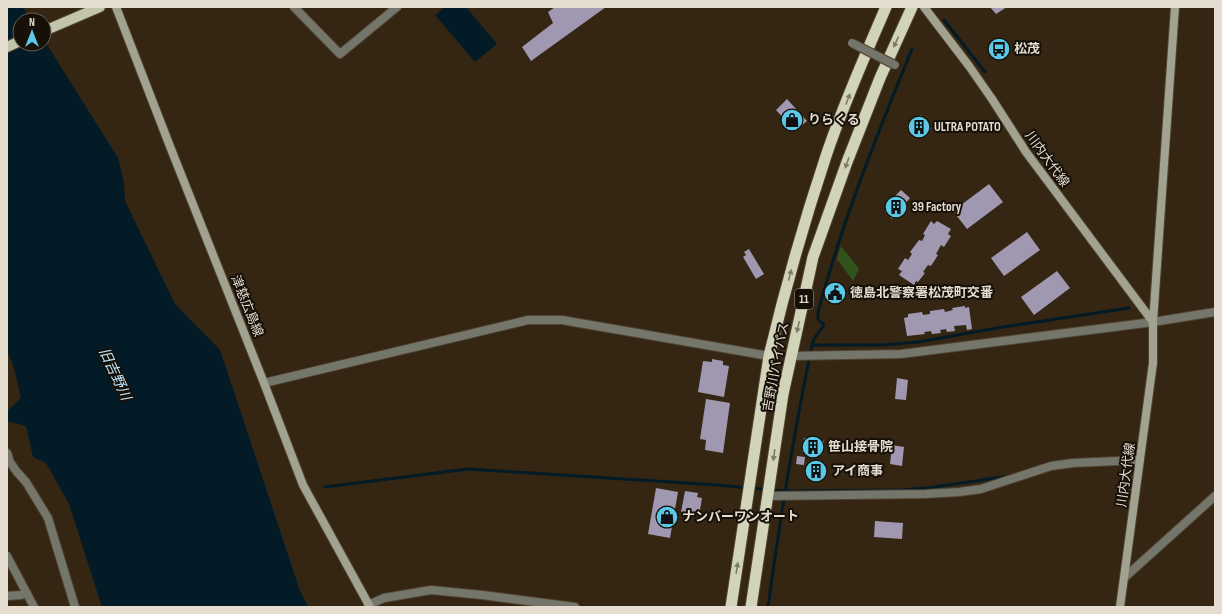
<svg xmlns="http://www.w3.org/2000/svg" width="1222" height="614" font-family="'Sofia Sans Condensed','Noto Sans JP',sans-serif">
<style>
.green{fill:#33531d}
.water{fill:#021b27}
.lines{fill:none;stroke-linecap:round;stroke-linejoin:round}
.stream{stroke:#021b27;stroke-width:3}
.building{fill:#a098b1}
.minor-casing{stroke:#504330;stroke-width:10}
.tertiary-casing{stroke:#504330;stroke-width:10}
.secondary-casing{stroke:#504330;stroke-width:10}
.primary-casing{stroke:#504330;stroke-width:12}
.trunk-casing{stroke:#504330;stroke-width:13}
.minor{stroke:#75766b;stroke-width:8}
.tertiary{stroke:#75766b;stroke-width:8}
.secondary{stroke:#a1a290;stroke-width:8}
.primary{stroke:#c3c4ac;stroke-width:10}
.trunk{stroke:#d2d4b9;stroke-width:11}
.pedestrian-bridge-casing{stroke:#504330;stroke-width:10;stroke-linecap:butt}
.pedestrian-bridge{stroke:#75766b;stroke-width:8}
.oneway{fill:#7d7c69}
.labels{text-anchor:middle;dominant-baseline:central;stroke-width:4;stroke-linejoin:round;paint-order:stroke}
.shield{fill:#161008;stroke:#a7a094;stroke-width:1}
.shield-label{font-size:12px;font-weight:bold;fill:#e5ddd0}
.poi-label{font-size:13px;font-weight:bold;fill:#e5ddd0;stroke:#161008;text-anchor:start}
.street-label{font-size:13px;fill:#e5ddd0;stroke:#161008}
.water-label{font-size:14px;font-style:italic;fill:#bde6fb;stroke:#161008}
</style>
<rect width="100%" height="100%" fill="#342612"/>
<path class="green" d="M841,246L859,269L853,281L837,259Z"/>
<path class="water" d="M7,7H23L31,20H20V44H44V40L118,158L124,183L125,201L175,304L220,350L299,588L308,607H102L69,504L46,463L33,457L26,426L7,421V411L21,398L14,368L7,350Z
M445,7H466L497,44L475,62L435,15Z"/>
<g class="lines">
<path class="stream" d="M944,20L985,72
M812,346L814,339L824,325L818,319V312C842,222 877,135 912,49
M325,487L468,469L717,485L785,491L900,490L927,488L1010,476
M768,607C780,519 794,432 812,345H883L918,342L997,328L1129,308"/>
</g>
<path class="building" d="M555,7H606L531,61L522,47L553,23L548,12Z
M990,7H1007L996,14Z
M787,99L807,121L795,131L776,110Z
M921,115L931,129L921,136L919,134L915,137L907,125Z
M989,184L1003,202L967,229L953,211Z
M901,190L910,198L892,219L885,211L894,203L891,200Z
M931,221L934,224L937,221L951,229L948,234L951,236L944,247L941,245L936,254L938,255L931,266L928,265L923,272L925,273L918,282L916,281L914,285L899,275L902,271L898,269L905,258L908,260L912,254L910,252L919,240L922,241L925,235L923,234Z
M1027,232L1040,250L1004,276L991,258Z
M749,249L764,274L756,279L743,257L746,255L744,252Z
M1057,271L1070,288L1034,315L1021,297Z
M832,286L838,287L842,292V296L837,301L828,297V290Z
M965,306V308L969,307L972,329L967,330L966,325L954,326L955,331L947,332L946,329L940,330L941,333L932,334L931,331L924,332L925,334L907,336L904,318L908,317V314L922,312L923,315L930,314V311L944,309L945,312L953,310L952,308Z
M712,359L723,361V365L729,366L724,397L698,392L703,361L712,362Z
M897,378L908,380L906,400L895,399Z
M706,399L730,403L723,453L705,450L706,440L700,439Z
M804,438L824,441L822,455L802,452Z
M892,445L904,447L902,466L890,464Z
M797,456L805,457L804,465L796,464Z
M813,463L821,464L818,479L811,478Z
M656,488L678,492L670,538L648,534Z
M685,491L698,493L697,497L702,498L700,510H697L696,515L681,512Z
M875,521L903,523L902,539L874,537Z"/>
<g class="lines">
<g class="minor-casing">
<path id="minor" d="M294,7L340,54L397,7
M264,383L528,320H562L769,356
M7,453L10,462L17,472L26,482L48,518L75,607
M768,496L925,494L959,492L981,489L1051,466L1073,463L1140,460
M7,556L34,607
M1124,578L1215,496
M7,596L21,595L27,593
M368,605L384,598L431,590L482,595L575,607"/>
</g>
<g class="tertiary-casing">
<path id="tertiary" d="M791,356L901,354L1153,322L1215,312"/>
</g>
<g class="secondary-casing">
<path id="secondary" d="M116,7L171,149L264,383L303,485L370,607
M924,7L969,66L992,99L1026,152L1153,322
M1120,607L1153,363V322L1175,7"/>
</g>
<g class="primary-casing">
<path id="primary" d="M44,31L100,7
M7,47L20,41"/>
</g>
<g class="trunk-casing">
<path id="trunk" d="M731,607L769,356C785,289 804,222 826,156C843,105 865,56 886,7
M751,607L783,394L813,257L847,162L880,78L912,7"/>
</g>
<use href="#minor" class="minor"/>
<use href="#tertiary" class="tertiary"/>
<use href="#secondary" class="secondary"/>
<use href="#primary" class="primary"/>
<use href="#trunk" class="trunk"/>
<g class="pedestrian-bridge-casing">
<path id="pedestrian-bridge" d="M852,43L895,65"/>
</g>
<use href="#pedestrian-bridge" class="pedestrian-bridge"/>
</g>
<defs><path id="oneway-solid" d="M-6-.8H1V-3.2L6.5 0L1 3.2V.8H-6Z"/></defs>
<g class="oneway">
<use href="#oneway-solid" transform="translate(896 42) rotate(115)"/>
<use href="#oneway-solid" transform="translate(848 99) rotate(-69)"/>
<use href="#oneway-solid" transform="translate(847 163) rotate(110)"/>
<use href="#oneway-solid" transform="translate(790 275) rotate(-75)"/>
<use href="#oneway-solid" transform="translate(798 327) rotate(103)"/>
<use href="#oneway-solid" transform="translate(774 455) rotate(98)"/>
<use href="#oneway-solid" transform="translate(737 568) rotate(-81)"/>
</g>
<defs>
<g id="bus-disc" transform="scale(1.15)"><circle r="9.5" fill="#5bc8e7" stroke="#161008"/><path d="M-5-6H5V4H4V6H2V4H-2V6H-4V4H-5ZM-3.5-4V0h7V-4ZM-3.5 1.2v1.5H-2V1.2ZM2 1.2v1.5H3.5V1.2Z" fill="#111"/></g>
<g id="shop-disc" transform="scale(1.15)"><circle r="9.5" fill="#5bc8e7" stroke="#161008"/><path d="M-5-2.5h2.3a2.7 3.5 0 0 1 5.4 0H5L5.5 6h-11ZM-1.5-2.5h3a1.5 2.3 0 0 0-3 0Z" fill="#111"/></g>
<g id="building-disc" transform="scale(1.15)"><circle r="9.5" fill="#5bc8e7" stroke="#161008"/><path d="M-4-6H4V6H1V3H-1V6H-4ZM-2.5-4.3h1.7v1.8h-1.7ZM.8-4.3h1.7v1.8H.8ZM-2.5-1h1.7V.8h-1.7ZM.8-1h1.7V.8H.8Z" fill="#111"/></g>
<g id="civic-disc" transform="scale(1.15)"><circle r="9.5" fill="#5bc8e7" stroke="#161008"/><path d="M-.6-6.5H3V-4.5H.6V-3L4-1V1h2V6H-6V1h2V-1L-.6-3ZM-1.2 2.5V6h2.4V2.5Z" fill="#111"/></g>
</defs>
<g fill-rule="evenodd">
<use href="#bus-disc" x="999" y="49"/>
<use href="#shop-disc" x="792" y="120"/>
<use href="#building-disc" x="919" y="127"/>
<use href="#building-disc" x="896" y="207"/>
<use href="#civic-disc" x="835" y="293"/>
<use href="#building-disc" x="813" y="447"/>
<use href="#building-disc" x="816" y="471"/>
<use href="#shop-disc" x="667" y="517"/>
</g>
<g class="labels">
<rect class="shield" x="795" y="289" width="18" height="20" rx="3"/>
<g class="shield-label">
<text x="804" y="299">11</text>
</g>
<g class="poi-label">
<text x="1014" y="49">松茂</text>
<text x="808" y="120">りらくる</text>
<text x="934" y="127">ULTRA POTATO</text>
<text x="912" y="207">39 Factory</text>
<text x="850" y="293">徳島北警察署松茂町交番</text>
<text x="828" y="447">笹山接骨院</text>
<text x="832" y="471">アイ商事</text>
<text x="682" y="517">ナンバーワンオート</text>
</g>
<g class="street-label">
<text transform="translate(1047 159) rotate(54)">川内大代線</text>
<text transform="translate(247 306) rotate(68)">津慈広島線</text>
<text transform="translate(776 367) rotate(-79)">吉野川バイパス</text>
<text transform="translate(1126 475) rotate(-82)">川内大代線</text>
</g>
<g class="water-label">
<text transform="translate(115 374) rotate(65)">旧吉野川</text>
</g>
</g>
<rect width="1222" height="614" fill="none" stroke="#e5ddd0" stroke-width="16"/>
<g transform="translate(32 32)"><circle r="19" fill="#161008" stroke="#696258"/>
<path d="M0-3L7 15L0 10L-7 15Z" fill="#5bc8e7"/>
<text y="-6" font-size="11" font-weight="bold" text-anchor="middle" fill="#e5ddd0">N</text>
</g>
</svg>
